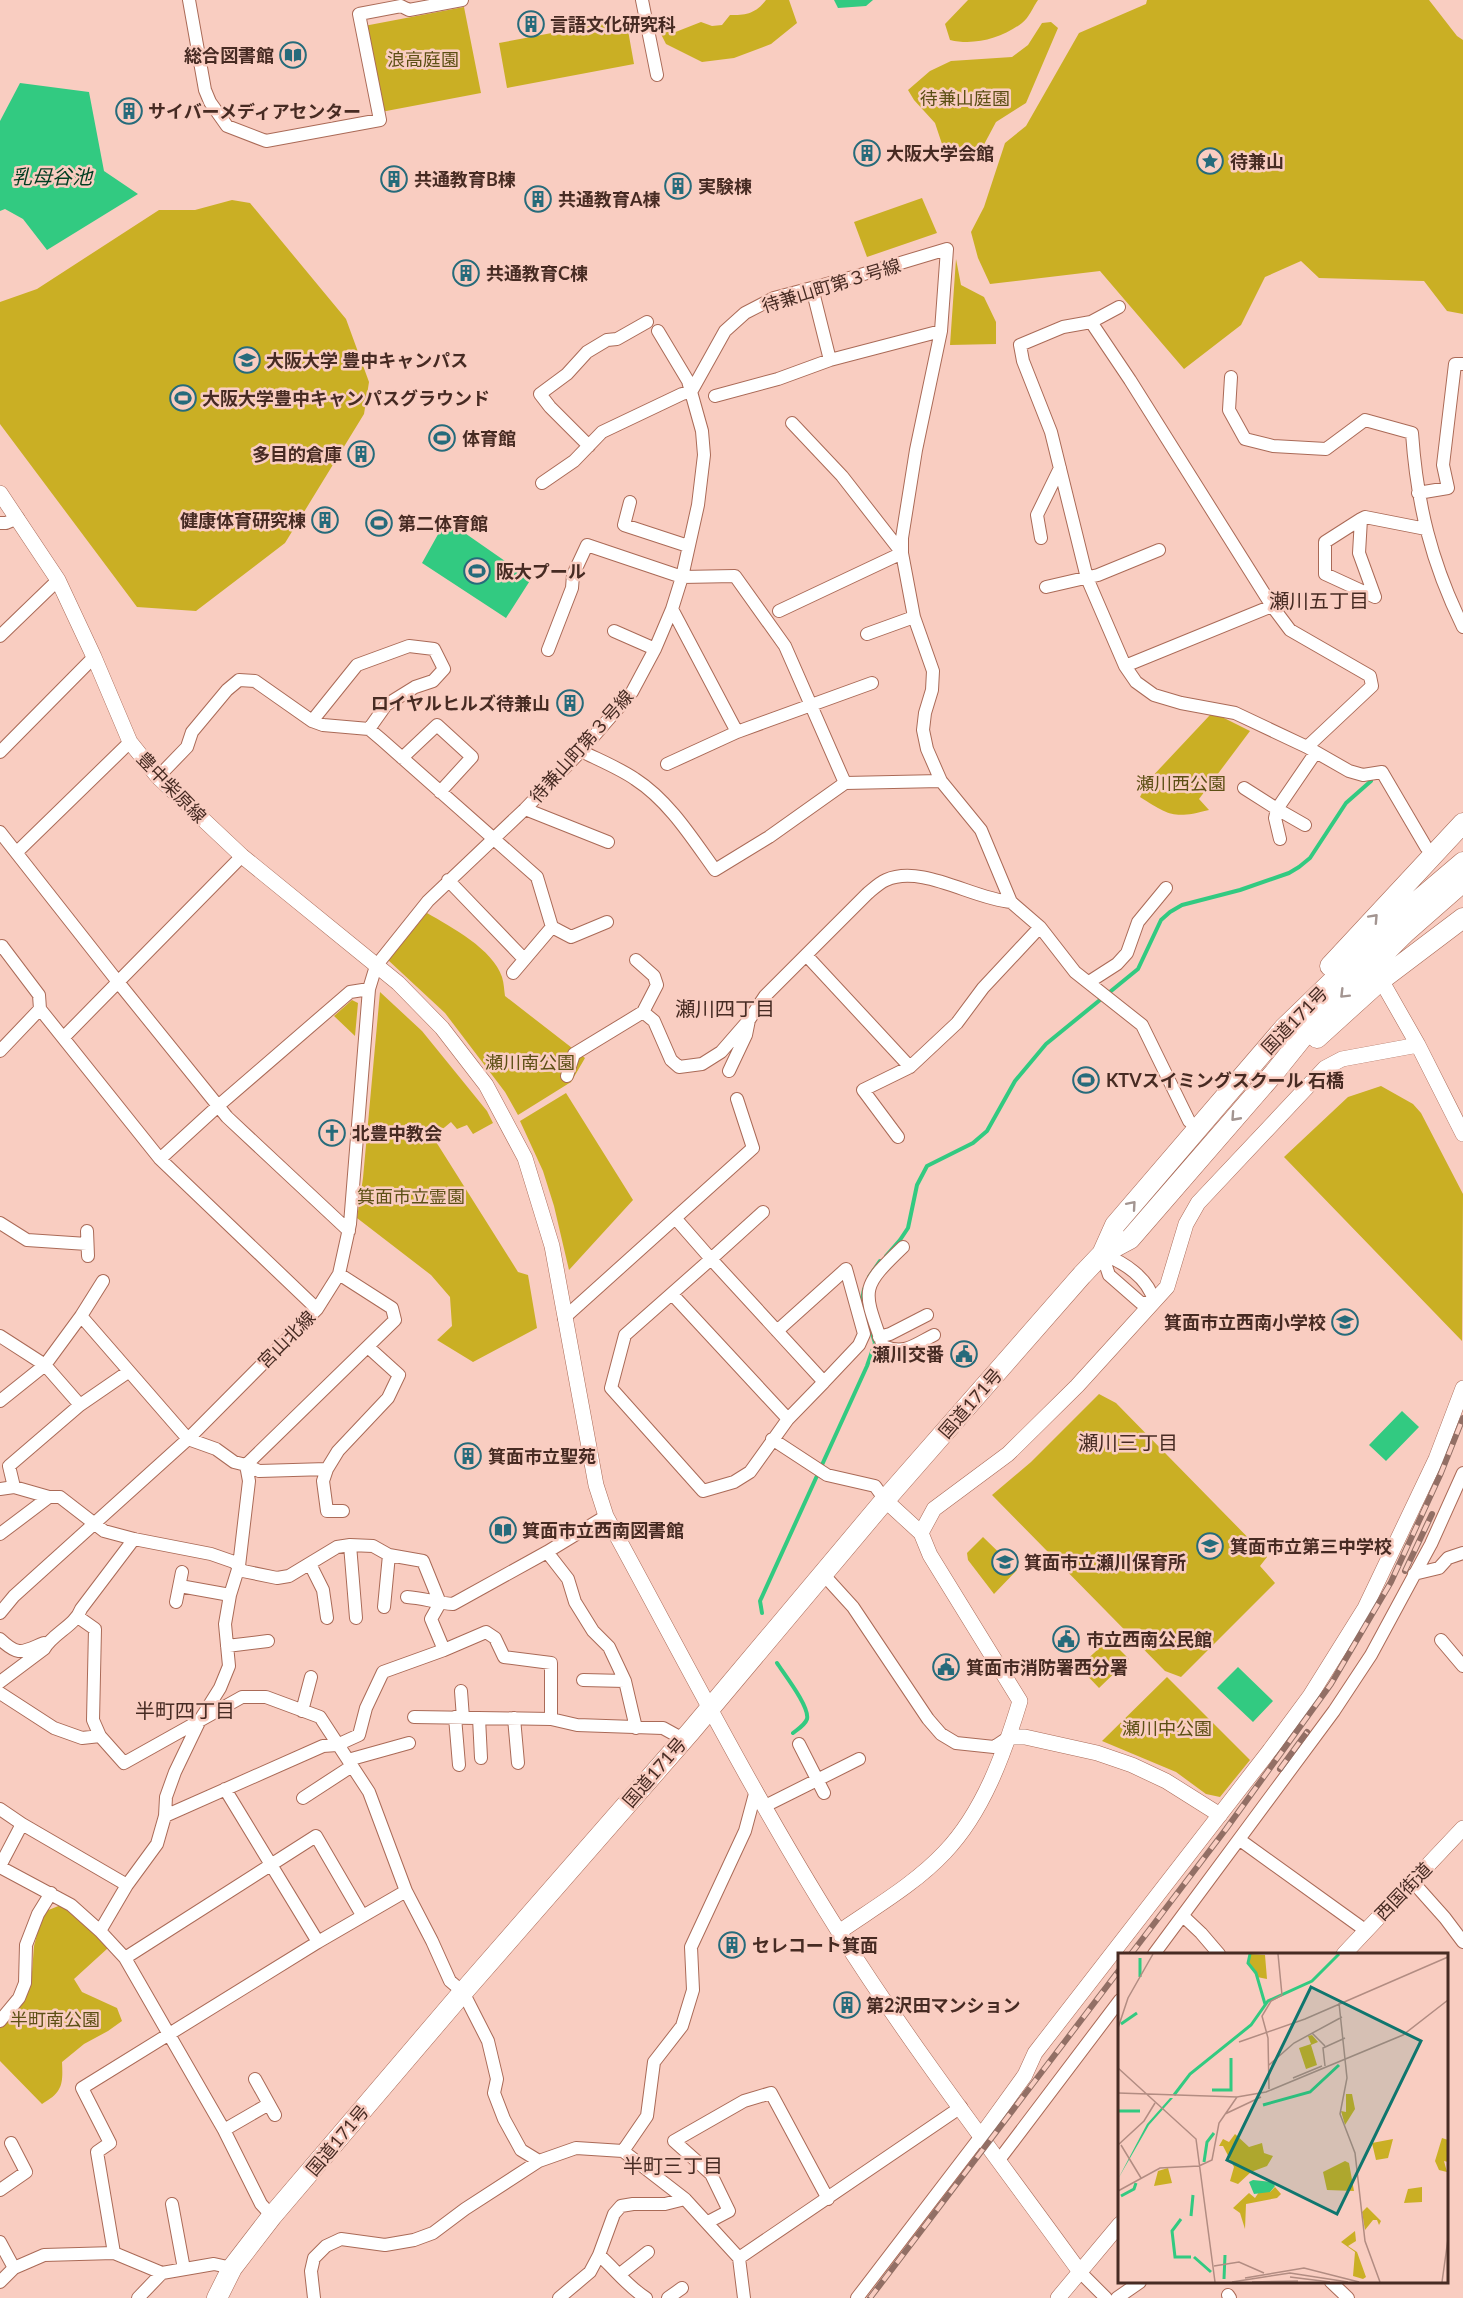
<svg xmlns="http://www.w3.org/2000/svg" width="1463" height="2298" font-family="Lato,'Noto Sans JP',sans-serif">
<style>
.green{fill:#caaf24}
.water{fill:#32ca81}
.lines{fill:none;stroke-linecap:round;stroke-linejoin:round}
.stream{stroke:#32ca81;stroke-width:4}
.minor-casing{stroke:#aa6a57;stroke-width:14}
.tertiary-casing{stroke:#aa6a57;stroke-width:16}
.trunk-casing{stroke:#aa6a57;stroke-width:21}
.minor{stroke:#fff;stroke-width:12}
.tertiary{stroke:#fff;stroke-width:15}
.trunk{stroke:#fff;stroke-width:20}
.rail-casing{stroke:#926f65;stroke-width:6}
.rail{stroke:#f9cdc1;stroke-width:4;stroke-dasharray:11;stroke-linecap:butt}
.oneway{stroke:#a39591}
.labels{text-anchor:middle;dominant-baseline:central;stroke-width:5;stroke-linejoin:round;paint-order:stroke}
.poi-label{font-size:18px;font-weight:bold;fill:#472b23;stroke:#f9cdc1;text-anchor:start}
.park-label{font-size:18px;fill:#5c4f14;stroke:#f9cdc1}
.street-label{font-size:18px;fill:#472b23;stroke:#f9cdc1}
.water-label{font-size:20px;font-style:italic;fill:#003d21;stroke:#f9cdc1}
.neighbourhood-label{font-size:20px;fill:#472b23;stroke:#f9cdc1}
.inset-river{fill:none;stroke:#32ca81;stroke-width:3}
.inset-road{fill:none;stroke:#b28c82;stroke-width:1.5}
.view{fill:#0f766e;fill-opacity:0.15;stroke:#0f766e;stroke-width:3}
.inset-edge{fill:none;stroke:#472b23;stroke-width:3}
</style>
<rect width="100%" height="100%" fill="#f9cdc1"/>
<path class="green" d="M766,0H789L797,23L771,44L734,58L702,62L666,44L659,30L673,33L701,22L712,26L722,25L730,15C746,15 755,14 766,0Z
M968,0H1038C1033,7 1029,18 1022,23C1002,38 975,46 950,40L945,24Z
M1147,0H1429L1457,36L1463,40V314L1447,311L1424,281L1319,278L1301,261L1265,277L1241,325L1184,369L1100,271L990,284L978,258L971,232L984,207L1005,143L1026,126L1079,33L1146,4Z
M464,7L481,93L381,112L364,26Z
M626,19L634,64L507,88L499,43Z
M1051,22L1058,28L1026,103L996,122L980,152L943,147L935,123L914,100L908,90L930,71L951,61L1012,57L1028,45L1042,23Z
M922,198L937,233L867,257L854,222Z
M232,200L250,203L346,319L369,382L364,414L285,543L196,611L137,607L0,424V302L37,289L159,210H195Z
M956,259L961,285L984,297L996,322V344L950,345Z
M1210,715L1220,716L1250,731L1199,799L1209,810C1174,819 1170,816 1140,797L1148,781Z
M427,913C451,927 493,949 502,977C504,983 504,990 505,996L585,1058L571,1082L518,1115L505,1092L445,1013L388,960Z
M380,992L422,1031L487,1111L493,1123L473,1134L467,1125L457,1129L451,1122L433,1137L518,1272L528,1275L537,1328L473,1362L437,1340L452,1326L450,1297L431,1275L357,1218L363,1178Z
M352,1000L358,1003L355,1036L334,1016Z
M1381,1086L1413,1104L1421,1113L1463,1194L1462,1341L1284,1157L1348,1097Z
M566,1093L633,1200L569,1270L554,1206L543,1171L520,1121Z
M1099,1394L1116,1403L1267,1557L1260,1566L1275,1583L1181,1677L1165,1671L992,1495L1031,1462Z
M983,1537L1017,1570L994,1594L968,1560L967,1553Z
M1109,1639L1129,1659L1099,1688L1079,1667Z
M1167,1677L1250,1760L1220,1797L1206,1794L1176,1772L1102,1741Z
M61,1905L96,1935L108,1948L74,1979L82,1992L117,2008L122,2021L108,2031L84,2044L62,2062C63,2084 63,2092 42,2104L0,2061V2028L11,2017L31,1985L34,1946L39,1927L46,1911Z"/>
<path class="water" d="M834,0H873L866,6L838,8Z
M20,83L89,92L104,171L138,194L47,250L23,219L5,209L0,211V121Z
M446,520L531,579L506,618L422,563Z
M1402,1411L1419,1427L1386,1461L1369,1445Z
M1238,1667L1273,1701L1253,1722L1217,1688Z"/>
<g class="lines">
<path class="stream" d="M886,1256L900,1240L908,1228L917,1185L927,1166L973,1143L987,1131L1015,1081L1046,1044L1138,969L1161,920L1170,912L1182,905L1240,890L1289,873L1299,867L1310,858L1346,803L1371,781
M869,1277L880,1261
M864,1289L862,1300L865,1311
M762,1613L760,1601L867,1366L875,1343L869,1324
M777,1663C784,1674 810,1707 807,1719C805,1725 798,1729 793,1733"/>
<g class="minor-casing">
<path id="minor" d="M189,0L205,90L210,102L227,126L266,141L380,120L359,14L401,6L409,10L462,0
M642,0L657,75
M812,288L830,360
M1091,322L1119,307
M1231,377L1229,410L1245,439L1273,446L1326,449L1365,420L1412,433C1417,504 1431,562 1463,627
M691,392L725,331L745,313L774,298L857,276L947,249L941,331L916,450L902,538V553L914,617L933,671L932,690L925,713L923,730L927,749L941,781L981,830L1011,902L1040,927L1075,972L1142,1025L1189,1121L1198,1129
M715,396L778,379L830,360L941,331
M589,446L550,407L540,394L567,374L587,352L607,340L617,339L647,322
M542,483L574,461L602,432L682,394L691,392
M1418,493L1448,488L1443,465L1455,364H1463
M630,502L624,525L688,546
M1361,519L1359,553L1375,597L1325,574V542L1361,519L1365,517L1426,529
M0,523H6L18,518
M1041,538L1037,515L1060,468
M1046,587L1098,575L1159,550
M672,609L737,732
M779,611L902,553L842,476L792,423
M614,631L655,649
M867,634L914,617
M0,636L58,580
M548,650L572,588L573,575L587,545L682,577L735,576L785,646L845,783
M1125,666L1272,606
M312,721L357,665L409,646L434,649L444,669L433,681L415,687L386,705L369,729
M1307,747L1372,686L1370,676L1290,630L1272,606L1130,380L1091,322L1063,327L1020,345L1023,361L1051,432L1087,578L1125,666L1136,682L1154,695L1181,703L1235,713L1307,747L1349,771L1363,775L1382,772L1426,847L1433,854
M581,751C599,760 619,768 635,779C669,801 692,838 715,870L769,837L845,783L941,781
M0,752L94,657
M402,758L437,725L472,757L440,792
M667,764L737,732L872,683
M158,777L187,747L192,732L227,690L239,680L255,681L312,721L323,725L369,729L382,740L537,877L552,927L513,973
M1244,788L1277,809L1316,752
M525,809L608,842
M0,832L118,982L64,1037
M1280,839L1275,818L1277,809L1305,825
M17,852L130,742
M242,856L118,982L227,1117L349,1231
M448,880L524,959
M552,927L571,937L607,922
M0,948L2,946L39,995L40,1009L160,1159L317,1309
M806,955L910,1067
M636,960L654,976L657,985L643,1012
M1089,982L1117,964L1127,953L1138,922L1166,888
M0,1051L40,1009
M729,1071L746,1035L749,1020L765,996L867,894C873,889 879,883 886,880C922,864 973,899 1011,902
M567,1076L574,1054L643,1012L654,1021L671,1060L679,1067L702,1064L721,1052L748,1021
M898,1137L863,1090L910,1067L957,1023L983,988L1040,927
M160,1159L218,1106L350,992L369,989
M676,1219L711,1259L763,1212
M0,1223L27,1240L87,1244
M87,1231L88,1256
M903,1247C859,1289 863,1289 883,1346C905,1355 914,1345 934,1335
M1102,1254C1124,1262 1148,1278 1154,1301L1141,1303L1109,1275Z
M711,1259L824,1382L788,1419L750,1472L734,1482L703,1491L611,1388L625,1335Z
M672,1294L788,1419
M81,1316L188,1439L216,1449L234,1462L246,1465L249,1481L239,1566L230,1595L225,1624L229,1666L220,1688L200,1720L175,1772L166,1797L165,1816L157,1844L127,1885L100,1931L125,1958L224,2130L261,2204L272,2216
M564,1318L753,1148L737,1099
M777,1331L846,1269L864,1334L859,1345L824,1382
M0,1336L45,1365L80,1405
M879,1337L890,1334L927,1315
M0,1401L45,1365L81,1316L103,1281
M772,1439L827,1475L875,1486L885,1500
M327,1469L259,1471L246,1465L395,1320L392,1308L339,1274
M14,1487L9,1466L80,1405L128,1372
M0,1489L14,1487L49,1497H60L104,1531L134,1539L211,1554L234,1562L243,1571L277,1578L289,1576L337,1547L350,1545L373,1546L389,1555L423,1561L440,1603L431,1619L444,1650L383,1672L366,1708L359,1735L337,1745L323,1746L165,1816
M343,1511H327L323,1481L327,1469L338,1451L388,1398L399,1375L368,1347
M0,1534L49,1497
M350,1545L356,1618
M547,1552L568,1579L575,1602L593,1631L609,1647L625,1681L636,1728
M310,1564L323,1590L327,1618
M823,1574L853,1607L928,1719L941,1734L956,1743L994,1747L1009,1737
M1414,1574L1439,1568L1448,1558L1463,1553
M180,1586L230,1595
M407,1597C423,1598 437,1603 453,1604L547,1552L606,1516
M176,1602L182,1572
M384,1607L389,1555
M0,1613L14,1596L188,1439L317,1309L339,1274L350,1224L369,989L376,966L428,901L525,809L581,751L632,692L655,649L672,609L682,577L698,505L704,455L702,431L688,381L658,331
M78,1617L95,1629L93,1720L100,1736L124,1763L242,1697H266L320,1717L369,1792L406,1891L432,1941L450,1981L463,1992L488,2041L497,2079L494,2093L504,2119L521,2150L539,2161
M0,1639C19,1657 22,1652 44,1643
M1441,1640L1463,1666
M227,1646L268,1641
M444,1650L486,1632L495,1638L504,1657L551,1663V1719
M583,1680L625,1681
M0,1682L44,1649C53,1633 75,1626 81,1609L134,1539
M461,1691L463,1718
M0,1693L54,1728L82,1738L100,1736
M302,1711L311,1677
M414,1717L551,1719L577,1725L663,1728L683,1739
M455,1717L459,1765
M479,1718L481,1758
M514,1718L518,1763
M799,1744L824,1793
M348,1760L409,1743
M225,1789L318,1942
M303,1798L352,1766
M765,1806L859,1759
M0,1809L22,1824L127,1885
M1240,1840L1365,1930
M0,1866L22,1824
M0,1867L71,1905L100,1931
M1412,1881L1445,1918L1463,1942
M1183,1916L1201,1933L1219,1954
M1154,1954L1334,1711L1371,1655L1431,1544L1463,1473
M125,1958L316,1836L362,1915
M0,2021L19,1998L25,1983L26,1945L38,1914L51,1893
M255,2079L275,2115
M224,2130L269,2104
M623,2151L647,2116L654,2062L682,2026L693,1990L691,1947L745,1831L756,1790
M999,2160L1120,2000
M0,2190L26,2172L11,2143
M172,2204L184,2269
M708,2222L729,2211L711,2174L674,2141L744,2101L771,2093L828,2199
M0,2242L14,2268
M114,2253L97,2152L110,2143L82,2088L318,1942L406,1891
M599,2255C615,2269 628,2287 646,2298
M739,2258L961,2107
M1080,2272L1106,2298
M620,2274L648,2252
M0,2282L14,2268L44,2255L114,2253L162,2273L214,2264L232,2268
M1331,2282L1348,2298
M1228,2295L1230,2298
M138,2298L162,2273
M314,2298L311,2271L314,2258L326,2246L341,2239L385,2245L414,2240L433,2233L465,2209L539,2161L576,2148L623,2151L685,2199L739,2258L744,2298
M559,2298L590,2272L599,2255L614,2214L621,2206L633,2204H665L685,2199
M668,2298L682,2288
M857,2298L981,2136
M1117,2298L1140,2282"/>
</g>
<g class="tertiary-casing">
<path id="tertiary" d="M0,493L58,580L94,657L130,742L158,777L242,856L398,983L442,1028L486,1085L525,1158L552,1246L596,1485L606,1516C682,1655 754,1797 839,1932C913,2049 999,2160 1080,2272
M1381,980L1418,1045L1463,1134
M921,1533L934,1509L1008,1454L1077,1386L1167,1287L1186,1224L1198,1203L1325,1068L1342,1059L1418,1045
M1009,1737H1025L1097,1753L1132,1765L1166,1781L1220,1815
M839,1932C875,1907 915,1884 945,1852C983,1812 1004,1754 1020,1701L930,1555L921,1533L885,1500
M1344,1954L1463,1828
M981,2136L1025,2075L1035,2053L1270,1750L1310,1696L1365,1608L1436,1459L1463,1388
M1058,2298L1120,2224"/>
</g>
<g class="trunk-casing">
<path id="trunk" d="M1330,966L1463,823
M1317,1038L1381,980L1463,918
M1102,1254L1115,1225L1284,1028L1403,913L1463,862
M217,2298L232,2268L272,2216L463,1992L691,1731L885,1500L1082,1275L1102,1254L1130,1239L1274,1073L1315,1022L1406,932L1463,882"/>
</g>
<use href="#minor" class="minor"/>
<use href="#tertiary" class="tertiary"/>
<use href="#trunk" class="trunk"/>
<g class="rail-casing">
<path id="rail" d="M1405,1571L1432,1514
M1280,1769L1307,1732
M1131,1954L1226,1829L1331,1684L1391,1582L1441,1473L1463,1418
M870,2298L1120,1969"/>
</g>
<use href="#rail" class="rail"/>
</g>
<defs><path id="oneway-chevron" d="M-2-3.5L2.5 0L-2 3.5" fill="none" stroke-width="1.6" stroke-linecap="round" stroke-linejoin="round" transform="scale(1.5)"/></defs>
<g class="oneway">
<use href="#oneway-chevron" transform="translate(1374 918) rotate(-47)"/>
<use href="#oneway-chevron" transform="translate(1344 994) rotate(135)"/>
<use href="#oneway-chevron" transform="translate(1235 1117) rotate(132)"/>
<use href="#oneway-chevron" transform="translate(1132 1205) rotate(-49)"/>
</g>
<defs>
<g id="building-ring" transform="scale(1.35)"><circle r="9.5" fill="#f9cdc1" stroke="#266b7b" stroke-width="1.5"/><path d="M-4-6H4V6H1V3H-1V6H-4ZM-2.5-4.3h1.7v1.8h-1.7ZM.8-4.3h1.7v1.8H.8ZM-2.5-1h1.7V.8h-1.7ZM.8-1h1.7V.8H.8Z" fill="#266b7b"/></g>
<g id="library-ring" transform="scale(1.35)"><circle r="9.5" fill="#f9cdc1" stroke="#266b7b" stroke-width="1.5"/><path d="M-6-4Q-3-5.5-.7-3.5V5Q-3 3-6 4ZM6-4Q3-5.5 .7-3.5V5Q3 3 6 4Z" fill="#266b7b"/></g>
<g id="sight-ring" transform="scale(1.35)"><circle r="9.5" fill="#f9cdc1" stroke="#266b7b" stroke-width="1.5"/><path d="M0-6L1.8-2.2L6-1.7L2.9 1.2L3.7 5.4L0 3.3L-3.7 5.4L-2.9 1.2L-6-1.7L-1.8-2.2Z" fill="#266b7b"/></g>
<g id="university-ring" transform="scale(1.35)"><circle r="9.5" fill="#f9cdc1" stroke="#266b7b" stroke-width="1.5"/><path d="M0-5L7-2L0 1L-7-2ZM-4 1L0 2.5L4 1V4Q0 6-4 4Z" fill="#266b7b"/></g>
<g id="stadium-ring" transform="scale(1.35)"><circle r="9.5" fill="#f9cdc1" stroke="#266b7b" stroke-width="1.5"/><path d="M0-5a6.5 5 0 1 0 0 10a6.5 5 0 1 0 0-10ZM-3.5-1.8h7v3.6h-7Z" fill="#266b7b"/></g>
<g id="church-ring" transform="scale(1.35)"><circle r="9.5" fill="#f9cdc1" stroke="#266b7b" stroke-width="1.5"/><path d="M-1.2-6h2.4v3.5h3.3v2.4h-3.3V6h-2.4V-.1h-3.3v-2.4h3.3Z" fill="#266b7b"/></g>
<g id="school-ring" transform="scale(1.35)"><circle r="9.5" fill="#f9cdc1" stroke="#266b7b" stroke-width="1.5"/><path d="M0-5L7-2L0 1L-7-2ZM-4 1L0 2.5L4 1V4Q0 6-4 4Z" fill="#266b7b"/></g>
<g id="civic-ring" transform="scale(1.35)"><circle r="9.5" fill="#f9cdc1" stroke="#266b7b" stroke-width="1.5"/><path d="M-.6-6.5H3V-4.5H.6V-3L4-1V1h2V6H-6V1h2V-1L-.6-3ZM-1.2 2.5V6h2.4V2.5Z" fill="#266b7b"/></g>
</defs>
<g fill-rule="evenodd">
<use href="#building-ring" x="531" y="24"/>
<use href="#library-ring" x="293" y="55"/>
<use href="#building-ring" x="129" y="111"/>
<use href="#building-ring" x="867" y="153"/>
<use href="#sight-ring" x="1210" y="161"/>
<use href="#building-ring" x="394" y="179"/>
<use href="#building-ring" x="678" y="186"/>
<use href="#building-ring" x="538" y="199"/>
<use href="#building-ring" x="466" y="273"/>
<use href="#university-ring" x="247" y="360"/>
<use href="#stadium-ring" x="183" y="398"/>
<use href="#stadium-ring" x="442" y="438"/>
<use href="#building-ring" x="361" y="454"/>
<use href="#building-ring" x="325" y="520"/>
<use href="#stadium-ring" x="379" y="523"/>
<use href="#stadium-ring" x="477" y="571"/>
<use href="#building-ring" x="570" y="703"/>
<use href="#stadium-ring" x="1086" y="1080"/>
<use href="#church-ring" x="332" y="1133"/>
<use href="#school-ring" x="1345" y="1322"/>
<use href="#civic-ring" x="964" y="1354"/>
<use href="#building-ring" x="468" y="1456"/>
<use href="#library-ring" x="503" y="1530"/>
<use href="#school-ring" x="1210" y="1546"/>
<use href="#school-ring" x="1005" y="1562"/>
<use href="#civic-ring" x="1066" y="1639"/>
<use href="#civic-ring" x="946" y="1667"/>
<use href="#building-ring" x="732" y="1945"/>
<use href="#building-ring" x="847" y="2005"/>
</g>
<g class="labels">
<g class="poi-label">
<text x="550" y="24">言語文化研究科</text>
<text x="274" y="55" text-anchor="end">総合図書館</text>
<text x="148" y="111">サイバーメディアセンター</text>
<text x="886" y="153">大阪大学会館</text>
<text x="1230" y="161">待兼山</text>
<text x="414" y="179">共通教育B棟</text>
<text x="698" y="186">実験棟</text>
<text x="558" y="199">共通教育A棟</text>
<text x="486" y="273">共通教育C棟</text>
<text x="266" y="360">大阪大学 豊中キャンパス</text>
<text x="202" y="398">大阪大学豊中キャンパスグラウンド</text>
<text x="462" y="438">体育館</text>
<text x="342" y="454" text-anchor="end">多目的倉庫</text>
<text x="306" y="520" text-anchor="end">健康体育研究棟</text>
<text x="398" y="523">第二体育館</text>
<text x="496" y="571">阪大プール</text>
<text x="550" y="703" text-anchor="end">ロイヤルヒルズ待兼山</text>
<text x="1106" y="1080">KTVスイミングスクール 石橋</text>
<text x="352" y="1133">北豊中教会</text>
<text x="1326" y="1322" text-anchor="end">箕面市立西南小学校</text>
<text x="944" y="1354" text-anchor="end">瀬川交番</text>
<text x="488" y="1456">箕面市立聖苑</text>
<text x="522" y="1530">箕面市立西南図書館</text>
<text x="1230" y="1546">箕面市立第三中学校</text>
<text x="1024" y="1562">箕面市立瀬川保育所</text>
<text x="1086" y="1639">市立西南公民館</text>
<text x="966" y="1667">箕面市消防署西分署</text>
<text x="752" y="1945">セレコート箕面</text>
<text x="866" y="2005">第2沢田マンション</text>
</g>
<g class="park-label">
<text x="423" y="59">浪高庭園</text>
<text x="965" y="98">待兼山庭園</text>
<text x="1181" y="783">瀬川西公園</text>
<text x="530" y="1062">瀬川南公園</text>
<text x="411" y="1196">箕面市立霊園</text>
<text x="1167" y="1728">瀬川中公園</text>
<text x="55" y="2019">半町南公園</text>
</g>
<g class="street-label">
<text transform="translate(831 285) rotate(-17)">待兼山町第３号線</text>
<text transform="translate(581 746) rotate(-48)">待兼山町第３号線</text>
<text transform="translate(172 787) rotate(46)">豊中柴原線</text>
<text transform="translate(1294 1020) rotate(-46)">国道171号</text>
<text transform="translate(286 1339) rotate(-45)">宮山北線</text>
<text transform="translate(970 1403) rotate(-49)">国道171号</text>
<text transform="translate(654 1772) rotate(-49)">国道171号</text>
<text transform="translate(1403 1891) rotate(-46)">西国街道</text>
<text transform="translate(337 2140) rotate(-50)">国道171号</text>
</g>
<g class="water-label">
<text x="52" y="176">乳母谷池</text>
</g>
<g class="neighbourhood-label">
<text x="1319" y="600">瀬川五丁目</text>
<text x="725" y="1008">瀬川四丁目</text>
<text x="1128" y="1442">瀬川三丁目</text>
<text x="185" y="1710">半町四丁目</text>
<text x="673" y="2165">半町三丁目</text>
</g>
</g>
<g transform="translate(1118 1953)">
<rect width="330" height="330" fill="#f9cdc1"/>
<path d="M132,1L147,2L149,26L139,24L130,11ZM194,82L200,89L193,92L199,112L188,116L181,95L193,91L190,83ZM228,141H234L237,156L227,172L223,158L228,159ZM117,181L131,194L144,190L146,200L155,203L149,213L133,219L120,231L112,228L116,214L105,193H101L105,186L111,189ZM324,185L330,187V209L326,208L329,219L321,217L317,208ZM275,186L270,205L258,207L254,190ZM227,208L231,210L236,238L209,237L205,219ZM50,215L54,230L36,233L40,218ZM157,234L163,241L159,245L128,251L127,276L122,260L115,255L131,240L137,245L141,239H152ZM304,234V249L286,250L290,236ZM249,254L263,268L261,272L259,267H255L247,277L244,259ZM237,278L238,288L230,293L239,299L248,324L245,326L235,323L237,299L223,289Z" fill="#caaf24"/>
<path d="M52,145H55L31,172L0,226L29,171ZM135,227L154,229L157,233L152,239L136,241L131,229Z" fill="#32ca81"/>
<path class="inset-river" d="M132,1L130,10L138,20L147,51M22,24V5M3,71L19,60M94,137H113V105M56,142L72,121L133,72L150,48L194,28L221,1M145,152L192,139L221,112M0,158H22M86,209L89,189L96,180M3,243L16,236L18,230M73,263L75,242M63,266L54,278L57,304H73M76,304L93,319M106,326L107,302"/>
<path class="inset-road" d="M221,50L229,125L222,161L237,200L247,288L262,329M0,75L10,45L35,1M194,80L207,93M121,89L187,66L330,4M151,112L176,90L224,64M207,113L205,95L227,85M0,115L78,186L97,329M175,125L204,113M151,136L150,85L144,63L153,48L164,42L160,1M0,140L119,144L148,139L285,82L330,47M107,161L143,144M0,192L26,168L37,150M3,192L23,225M81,213L94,207L101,170L119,144M0,238L42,215L81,213M96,313L121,309L146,320M172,324L212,329M127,325L186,315L241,329M114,329L172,320L230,329M134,329L180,328M324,329L330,286"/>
<path class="view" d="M193,34L303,88L219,261L109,207Z"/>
<rect width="330" height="330" class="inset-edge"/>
</g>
</svg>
